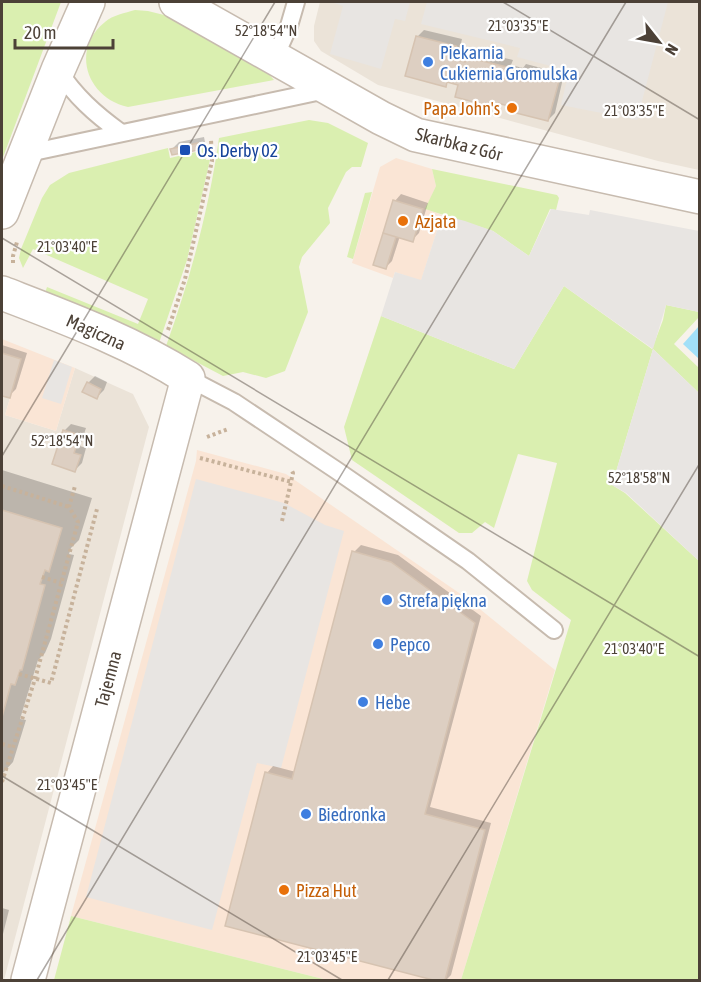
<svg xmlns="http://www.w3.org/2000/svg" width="701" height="982" font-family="'Asap Condensed',sans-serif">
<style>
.residential{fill:#ebe3d8}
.commercial{fill:#fae5d5}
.green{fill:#daefb0}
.parking{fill:#e8e5e2}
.water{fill:#a2e0f8}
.shadow{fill:#0003}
.building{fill:#ddcfc2;stroke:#d6c3b1;stroke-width:1.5}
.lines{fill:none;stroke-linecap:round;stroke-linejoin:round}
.service-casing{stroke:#c7bbaf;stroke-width:20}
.minor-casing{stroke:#c7bbaf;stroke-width:36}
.tertiary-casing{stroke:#c7bbaf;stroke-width:36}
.path{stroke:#c7b29b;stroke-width:4;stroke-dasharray:3 3;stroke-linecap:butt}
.service{stroke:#fff;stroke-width:16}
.minor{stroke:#fff;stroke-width:33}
.tertiary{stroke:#fff;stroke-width:33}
.ticks{fill:none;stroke:#4c4137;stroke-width:1.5;stroke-opacity:0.45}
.shop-dot{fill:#3f7fe0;stroke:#fff;stroke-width:2}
.food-dot{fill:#e8710a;stroke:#fff;stroke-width:2}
.transit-dot{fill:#1a4fb4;stroke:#fff;stroke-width:2}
.labels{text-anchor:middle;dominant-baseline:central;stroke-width:4.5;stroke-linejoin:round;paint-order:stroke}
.shop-label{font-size:18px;fill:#366cbe;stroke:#fff;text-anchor:start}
.food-label{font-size:18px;fill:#c56008;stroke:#fff;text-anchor:start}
.street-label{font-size:18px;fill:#4c4137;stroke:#fff}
.transit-label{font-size:18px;fill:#164399;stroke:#fff;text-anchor:start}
.ticks-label{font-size:15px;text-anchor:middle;fill:#4c4137;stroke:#fff;stroke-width:4.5;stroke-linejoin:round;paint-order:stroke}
</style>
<rect width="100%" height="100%" fill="#f7f2eb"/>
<path class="residential" d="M320,2H699V170L658,161L378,85L321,51L314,41V26Z
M75,368L133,394L149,427L4,980H2V396L10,398L5,415L56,431Z"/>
<path class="commercial" d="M396,158L432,169L436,186L426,209L442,215L421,281L395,272L393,278L352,263L380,167Z
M2,339L75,368L56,431L5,415L10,398L2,396Z
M197,450L286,474L465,597L555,670L461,980H327L71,916L196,461Z"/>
<path class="green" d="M2,2H61L2,160Z
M135,10L148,11L168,16L267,72L274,80L128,107C87,98 70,50 105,22C113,15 125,13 135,10Z
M309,120L328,123L368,143L361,167H352L346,172L328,208L330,223L302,257L299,267L308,312L285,371L266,378L243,372L223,376L166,346C190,280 209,209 219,138Z
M200,142H202L206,160H210L187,260L159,343L45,293L47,287L138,324L148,299L33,249L23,268L19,258L21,249L42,198L50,185L69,173L168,148L170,158L200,151Z
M432,169L557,195L559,198L556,210L550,209L529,256L493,231L425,209L436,186Z
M372,192L353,259L347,257L365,193Z
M564,286L652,349L663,320L666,305L699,312V317L674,344L699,368V393L653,349L612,485L625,493L699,561V980H461L571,620L532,590L527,581L557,463L518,454L494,528L485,522L472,533H459L352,460L344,427L381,316L514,369Z
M71,916L327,980H54Z"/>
<path class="parking" d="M334,2H410L405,21L395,19L381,69L330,54L343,6L334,3Z
M427,2H668L637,120L561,105L569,71L517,57L520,48L421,24Z
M551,209L589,215L590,210L699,231V312L666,305L653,349L699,393V561L626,493L612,485L653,349L564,286L514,369L381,316L395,272L421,280L442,215L465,221L493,231L529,256Z
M54,360L72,367L61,404L42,398Z
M196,479L284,503L325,525L344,531L281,768L257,763L212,930L86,897Z"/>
<path class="water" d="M699,326V359L683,344Z"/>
<path class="shadow" d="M424,30L462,39L459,52L470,55L474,51L513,60L511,65L523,68L526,64L564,74L555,113L548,120L499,102L495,106L460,84L449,81L445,85L417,37Z
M204,137L205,142L198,149H172L179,142Z
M401,194L428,203L419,233L412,240L400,236L392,261L385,268L375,264L395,201Z
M2,345L27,353L16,389L9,396L2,394Z
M95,376L107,382L104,390L97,397L88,383Z
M71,424L86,428L80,446L86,448L82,463L75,470L64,431Z
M2,470L92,498L79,540L71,548L69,554L74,555L51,639L45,653L38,660L20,719L26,720L13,762L2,774Z
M361,545L398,555L481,616L430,807L491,823L451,975L446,980H438L227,925L267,773L273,766L296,772L354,552Z
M2,908L9,910L2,938Z"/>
<path class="building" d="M416,36L456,46L453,59L465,62L466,57L507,67L505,72L517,75L518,70L559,81L548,121L508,111L509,106L497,103L496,108L455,97L458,85L447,82L446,87L405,76Z
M198,143L199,150L172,155L170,149Z
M393,200L423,209L413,242L383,233Z
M383,233L396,237L386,269L373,265Z
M2,353L21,359L10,398L2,396Z
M87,382L101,389L97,399L82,392Z
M63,430L80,435L74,453L81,455L75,472L52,464Z
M2,510L62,528L49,572L45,570L40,584L45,585L22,670H20L15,685L11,684L2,717Z
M352,551L391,562L475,623L425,814L485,830L445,980H433L225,926L265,772L292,779Z"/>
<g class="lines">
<g class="service-casing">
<path id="service" d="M275,57L289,26L296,2
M58,70C75,96 95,114 120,132
M24,154L326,90
M188,378L234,402L336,470L468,561L554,630"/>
</g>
<g class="minor-casing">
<path id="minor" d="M2,212L58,70L88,2
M2,293C64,317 130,341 188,378L28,980"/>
</g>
<g class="tertiary-casing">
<path id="tertiary" d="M176,2L381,118L416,135L700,197"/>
</g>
<path class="path" d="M13,263V256L17,242
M168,330L185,279L212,161L211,139
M207,437L228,429
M200,458L292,482
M2,486L69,507
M282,521L293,473L292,471
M42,577L61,583
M19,674L51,683L97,509
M2,744L13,747
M2,782L35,679L78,522L69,507L75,486"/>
<use href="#service" class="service"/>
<use href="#minor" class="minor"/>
<use href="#tertiary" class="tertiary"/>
</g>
<path class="ticks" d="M503,2L700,120M2,238L700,657M2,456L275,2M2,776L342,980M37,980L626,2M388,980L700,463"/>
<g class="shop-dot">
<circle cx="428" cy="62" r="6"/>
<circle cx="387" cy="600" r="6"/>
<circle cx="378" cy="644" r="6"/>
<circle cx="363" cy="702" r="6"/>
<circle cx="306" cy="814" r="6"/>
</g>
<g class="food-dot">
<circle cx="512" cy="108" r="6"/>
<circle cx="403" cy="221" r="6"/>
<circle cx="284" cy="890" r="6"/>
</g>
<rect class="transit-dot" x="179" y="144" width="12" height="12" rx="3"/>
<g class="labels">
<g class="shop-label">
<text x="440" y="52">Piekarnia<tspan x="440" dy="21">Cukiernia Gromulska</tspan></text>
<text x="399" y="600">Strefa piękna</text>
<text x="390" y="644">Pepco</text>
<text x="375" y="702">Hebe</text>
<text x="318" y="814">Biedronka</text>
</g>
<g class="food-label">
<text x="500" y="108" text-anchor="end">Papa John's</text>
<text x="415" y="221">Azjata</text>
<text x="296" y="890">Pizza Hut</text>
</g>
<g class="street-label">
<text transform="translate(459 144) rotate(14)">Skarbka z Gór</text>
<text transform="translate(96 332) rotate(24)">Magiczna</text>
<text transform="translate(108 679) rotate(-75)">Tajemna</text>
</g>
<g class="transit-label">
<text x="197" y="150">Os. Derby 02</text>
</g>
</g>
<g class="ticks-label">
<text x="518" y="31">21°03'35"E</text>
<text x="266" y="36">52°18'54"N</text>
<text x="634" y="116">21°03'35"E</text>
<text x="67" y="252">21°03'40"E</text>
<text x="62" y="446">52°18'54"N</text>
<text x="639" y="483">52°18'58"N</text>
<text x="634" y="654">21°03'40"E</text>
<text x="67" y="790">21°03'45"E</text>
<text x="327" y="962">21°03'45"E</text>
</g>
<rect width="701" height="982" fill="none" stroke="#4c4137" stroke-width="6"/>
<g transform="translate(659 42) rotate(121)" stroke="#ffffff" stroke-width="4.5" paint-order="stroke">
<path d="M0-4.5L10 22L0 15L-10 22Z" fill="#4c4137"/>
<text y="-9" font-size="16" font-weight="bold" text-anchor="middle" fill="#4c4137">N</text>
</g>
<path d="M15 39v9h98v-9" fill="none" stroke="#4c4137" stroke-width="3"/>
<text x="24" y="39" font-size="18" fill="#4c4137" stroke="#ffffff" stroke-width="4.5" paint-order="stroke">20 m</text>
</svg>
